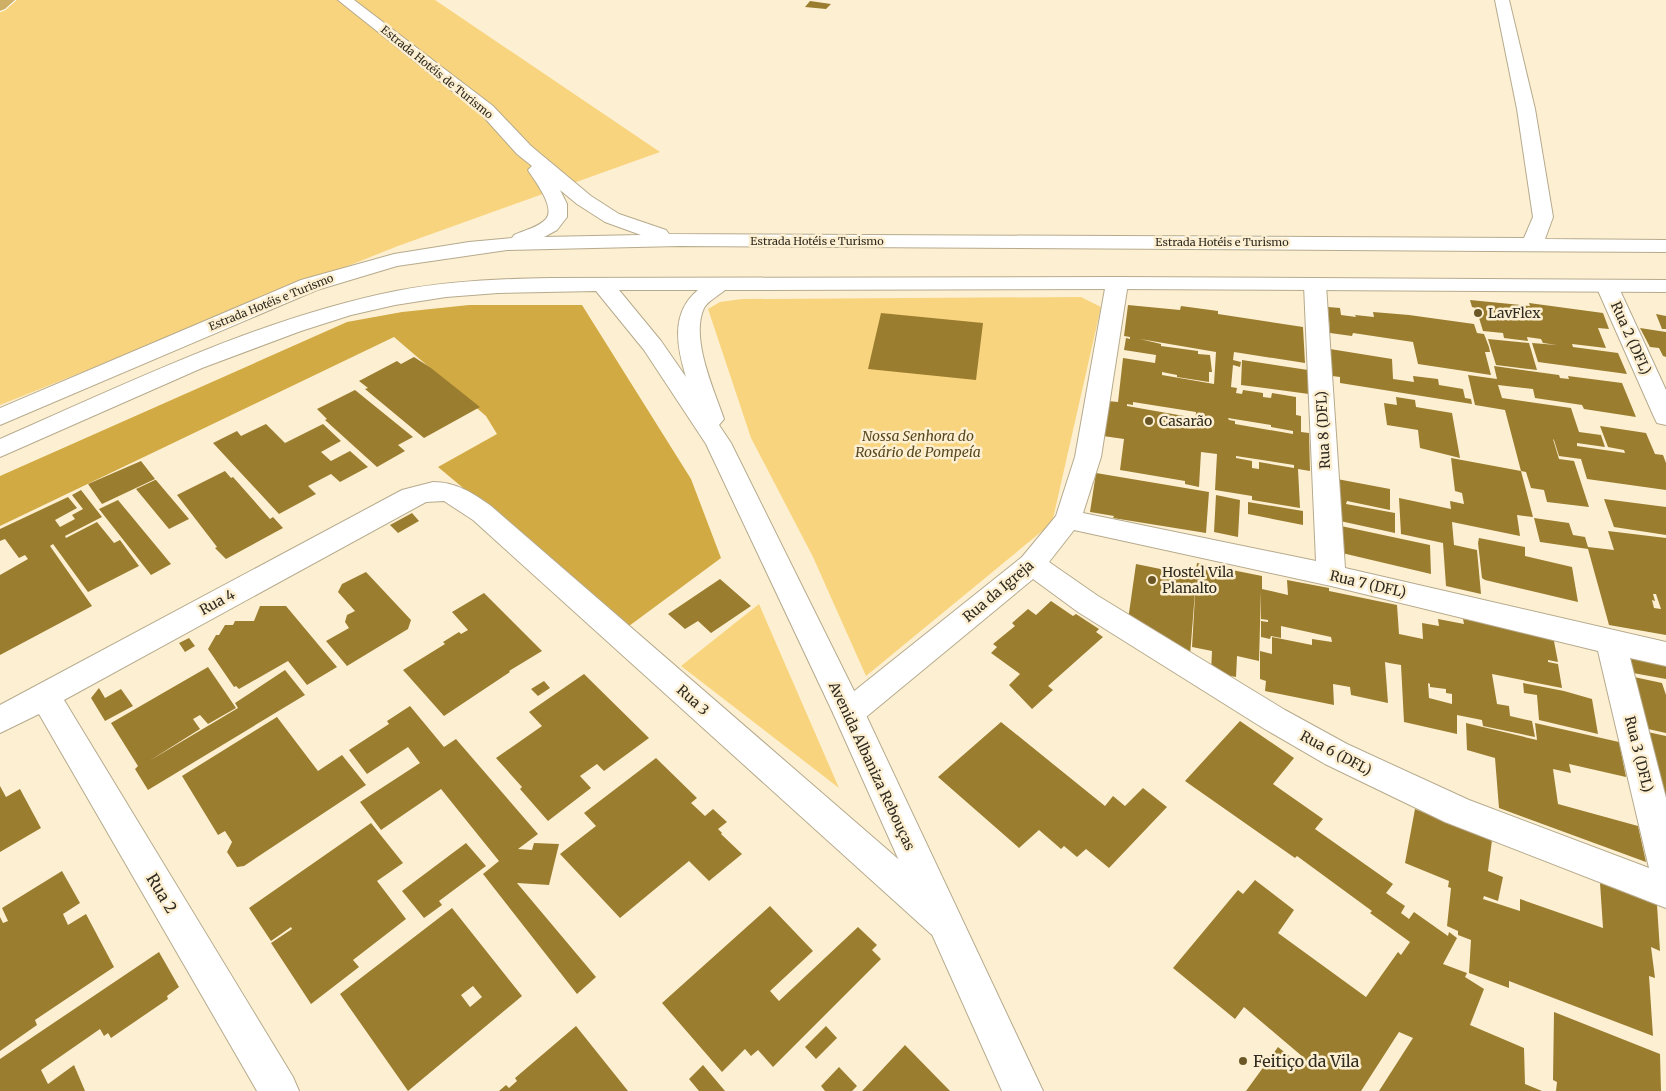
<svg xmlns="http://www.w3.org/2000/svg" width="1666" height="1091" font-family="Merriweather,serif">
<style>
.green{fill:#f8d47e}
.forest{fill:#d2aa44}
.building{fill:#9b7d30;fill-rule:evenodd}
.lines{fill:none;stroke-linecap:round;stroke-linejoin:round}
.street-casing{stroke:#b6aa8d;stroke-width:2}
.secondary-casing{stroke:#b6aa8d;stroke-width:2}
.highway-casing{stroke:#fff;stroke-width:2}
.street{fill:#fff;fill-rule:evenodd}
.secondary{fill:#fff;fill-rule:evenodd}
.highway{fill:#ceaf65;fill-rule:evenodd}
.poi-dot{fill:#6b5726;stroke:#fdf0d2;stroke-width:2}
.labels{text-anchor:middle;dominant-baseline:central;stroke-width:5;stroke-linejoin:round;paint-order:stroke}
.far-street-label{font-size:11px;fill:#302b20;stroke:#fdf0d2}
.poi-label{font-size:14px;fill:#302b20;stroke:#fdf0d2;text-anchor:start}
.street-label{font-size:14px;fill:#302b20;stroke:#fdf0d2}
.park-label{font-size:14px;font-style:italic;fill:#59481f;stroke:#fdf0d2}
.near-street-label{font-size:16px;fill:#302b20;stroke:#fdf0d2}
.near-poi-label{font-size:16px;fill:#302b20;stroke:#fdf0d2;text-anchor:start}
</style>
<rect width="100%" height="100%" fill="#fdf0d2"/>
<path class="green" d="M0,0H435L660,152L398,246L0,405Z
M1081,297L1101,307L1052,523L866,676L813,557L751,438L708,309L720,302L742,299Z
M759,604L839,788L681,666Z"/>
<path class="forest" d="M469,305H582L691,479L721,558L629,626L438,467L497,434L486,416L394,337L0,526V476L347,322L402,312Z"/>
<path class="building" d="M810,1L831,4L826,9L805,7Z
M1470,300L1530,306L1529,303L1603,313L1609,329L1598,328L1606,348L1572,344L1573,347L1618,353L1627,374L1538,362L1532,343L1557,345L1543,343L1541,339L1527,337L1528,341L1504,338L1503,333L1483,331L1476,308L1472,307Z
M1128,305L1180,310L1181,306L1218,311V314L1303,327L1305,363L1234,352L1233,360L1241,362L1240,367L1233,365L1231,387L1237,388L1236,393L1242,394L1243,390L1263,393V397L1271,398L1272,393L1296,397V415L1301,416V432L1309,433L1310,471L1298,469L1300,508L1252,500V496L1215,490L1217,454L1201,452L1199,487L1185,484V481L1120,470L1124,439L1103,436L1108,401L1118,402L1123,358L1155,363L1156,355L1124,350L1126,338L1130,339V337L1124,336ZM1140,339L1216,352L1214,384L1162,375V372L1177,375V377L1209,382V372H1212L1210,355L1198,354V351L1161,346V344ZM1133,402L1196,412L1195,422L1183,420L1184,416L1127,406V404L1133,405ZM1228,418L1271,425V427L1293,431V434L1235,424V421L1229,420ZM1236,456L1294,465V468L1259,462V469L1252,468V461L1236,458Z
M1328,307L1340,308L1341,315L1356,317L1355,315L1374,317L1373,312L1409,315L1474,324L1477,333L1484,334L1489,347L1490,352H1485L1491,375L1418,364L1413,342L1353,333L1352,336L1330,333Z
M881,313L983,323L976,380L868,369Z
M1656,314L1666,316V329H1662Z
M1640,328L1666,332V357L1663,356L1659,348L1650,347Z
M1488,339L1529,343L1537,370L1496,365Z
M1330,349L1392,359L1393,379L1414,382L1413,376L1438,379L1439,385L1463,389L1465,398L1471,399L1472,404L1340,383V377L1332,376Z
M414,357L431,368L480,407L424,438L365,389L368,388L359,381L397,361L401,364Z
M1242,360L1308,370L1309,394L1241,385Z
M1494,366L1559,375L1560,378L1569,379L1568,376L1622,383L1636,417L1584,409L1582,405L1535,398L1533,389L1498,385L1502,398L1571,408L1579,432L1601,435L1605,447L1577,443V446L1625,453L1624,450L1608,447L1600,426L1646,433L1655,454L1663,455L1666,463V490L1587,479L1581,459L1559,456L1554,440L1553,439L1559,459L1574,461L1589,507L1547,502L1544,490L1531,488L1526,472L1521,471L1533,517L1517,515L1520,536L1452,522L1454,545L1477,550L1481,594L1446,586L1443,543L1401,534L1399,498L1451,509L1450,501L1464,504L1462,493L1455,491L1451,458L1521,471L1505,410L1475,405L1468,375L1497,379Z
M355,390L413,437L398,445L405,451L377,467L325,420L327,419L317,409Z
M1396,397L1415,400L1416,407L1452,413L1460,458L1420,448L1418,430L1387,425L1384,403L1397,405Z
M266,424L285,443L323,424L341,441L321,452L331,461L350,451L368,467L340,482L331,474L308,486L316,494L279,514L213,443L237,431L241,436Z
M141,461L155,479L102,504L88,484Z
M225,471L231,478L233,477L270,519L273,517L283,528L226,559L215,548L217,547L177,495Z
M1096,473L1209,492L1206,533L1113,518L1114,516L1090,512Z
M1337,479L1390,489V510L1347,501L1346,504L1395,513V533L1340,521Z
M155,480H156L189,519L169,529L136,489Z
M81,490L102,517L65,536L66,538L97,522L114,543L120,540L139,566L88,592L53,544L50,546L92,606L0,655V575L28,559L25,555L19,558L5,539L0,541V529L68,497L77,508L55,520L60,527L75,519L72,515L83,509L72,495Z
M1216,495L1240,500L1238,537L1214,532Z
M1604,499L1666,507V535L1614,527Z
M118,500L171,564L151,575L99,509Z
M1248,502L1303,511V525L1248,514Z
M412,513L419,521L398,533L390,525Z
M1534,518L1569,523L1573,535L1585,537L1588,547L1614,550L1608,531L1666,538V635L1609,625L1588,549L1540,542ZM1653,594H1656L1661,609L1654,608L1652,600L1655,601Z
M1341,526L1430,545L1431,574L1342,553Z
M1479,538L1525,547V556L1572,567L1578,602L1485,580L1482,578L1478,543Z
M1197,563L1262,576V589L1288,595L1287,580L1329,588V591L1397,605L1399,634L1423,639L1422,623L1439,626L1438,619L1464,624L1463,619L1553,636L1558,662L1548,660V662L1558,664L1562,688L1492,674L1497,704L1509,706L1510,716L1532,721L1535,737L1483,726L1482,720L1457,715V734L1404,722L1401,665L1389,663L1385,662L1388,703L1351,695L1350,687L1333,684L1334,705L1265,691L1266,681L1260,679V651L1272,654V637L1312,645V639L1332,642L1331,637L1281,626V638L1271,636L1270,639L1261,637V621L1268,622V620L1261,619V591L1259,661L1237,656L1236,677L1211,672L1212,651L1192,647L1196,579L1190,656L1128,620L1136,564L1195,576ZM1428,683L1430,684V687L1446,689V693L1452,694V704L1429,698Z
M366,572L411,620L408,629L347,666L326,641L349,628L345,622L347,615L355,611L338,592L342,584Z
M720,579L751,606L711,633L698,621L685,629L668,614Z
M484,593L542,651L509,671L510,672L444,716L403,670L445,644L443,642L459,632L461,634L468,630L452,612Z
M1051,601L1073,616L1076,614L1099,629L1096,632L1103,637L1048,686L1053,690L1032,709L1009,685L1020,674L991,653L997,647L993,644L1015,626L1012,623L1028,609L1036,615Z
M260,606H286L337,667L307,685L288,661L239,689L236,686L234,687L208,649L216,635H219L225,625H233L235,621H254Z
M189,638L195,646L185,652L179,643Z
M1627,650L1666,658V679L1633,673Z
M208,667L236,708L208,724L200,715L193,719L200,729L149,761L238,708L235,703L285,670L305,695L148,790L135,769L138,766L111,723Z
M584,674L649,738L604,771L597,764L580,776L591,788L548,821L520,789L522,787L496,758L542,726L529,712Z
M1634,677L1662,683L1666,695V733L1648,729Z
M544,681L550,688L538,696L531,689Z
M1523,683L1564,691L1592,699L1598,734L1539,720L1537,695L1524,693Z
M99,688L105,698L121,689L133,706L105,721L91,698Z
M410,706L444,747L456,739L538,834L518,849L532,850L534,843L559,844L549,885L517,883L596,977L577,994L483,874L499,861L441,789L381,830L360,802L420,763L408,747L367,774L349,750L389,724L387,721Z
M277,717L318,771L342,755L366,785L244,866L237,867L227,852L232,842L225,831L218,835L182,776Z
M1240,721L1294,758L1273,784L1323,819L1315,829L1393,884L1386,893L1405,906L1401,913L1409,919L1414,912L1448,936L1449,932L1457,938L1443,964L1467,973L1465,977L1484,989L1470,1025L1524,1048L1525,1084L1542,1091H1379L1413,1038L1399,1032L1361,1091H1246L1278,1047L1299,1064L1303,1057L1244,1007L1235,1019L1173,968L1238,890L1243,894L1255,880L1294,910L1278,933L1366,997L1398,952L1401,955L1410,942L1370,913L1372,911L1297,856L1295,858L1185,781Z
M1001,722L1105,806L1113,796L1125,806L1143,788L1167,807L1109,868L1086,849L1077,857L1064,846L1061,849L1039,830L1019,848L938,777Z
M1466,723L1537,740L1535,723L1619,742L1626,777L1569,764L1571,773L1553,769L1558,804L1638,826L1646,862L1499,808L1495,758L1467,750Z
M1643,731L1666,736V807Z
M656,758L697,798L691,803L705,816L713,809L727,822L718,829L722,833L721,834L742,854L709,881L689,861L620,918L560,854L596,826L584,813Z
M0,786L6,797L20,789L41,828L0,852Z
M1415,809L1492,840L1488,871L1503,877L1498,901L1484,896L1483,899L1520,911V899L1603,928L1600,883L1657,905L1660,951L1651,947L1655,978L1649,976L1653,1036L1509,981V988L1469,973L1471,940L1458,935V931L1447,926L1451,888L1448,887L1449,881L1405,863Z
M371,823L403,863L377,881L406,919L353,960L359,967L311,1004L271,943L292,929L291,927L271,941L249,908Z
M466,843L486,866L439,901L442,905L424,918L402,891Z
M62,871L80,903L63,914L68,925L86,914L114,967L35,1020L37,1025L0,1051V917L3,923L8,921L2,908Z
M770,906L813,951L770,991L779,1001L858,927L877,945L872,950L881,959L773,1067L758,1050L751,1056L745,1049L722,1072L662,1003Z
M452,908L522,996L408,1091L340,994ZM473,986L482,997L470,1007L461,995Z
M159,952L179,987L167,996L168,999L111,1038L108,1033L104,1036L100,1029L41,1070L48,1084L74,1065L85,1091H0V1059Z
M1554,1012L1660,1054L1661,1091H1556L1557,1082L1553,1080Z
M576,1026L628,1091H499L506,1085L509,1088L517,1081L515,1078Z
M826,1026L837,1038L816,1059L805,1047Z
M905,1045L950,1091H862Z
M703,1065L725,1091H699L689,1079Z
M839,1067L857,1086L852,1091H825L821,1086Z"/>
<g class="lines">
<g class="street-casing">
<path id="street" d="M1117,277L1125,278L1128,283L1101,457L1083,513L1316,561L1304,285L1307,280L1315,279L1323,280L1326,285L1345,568L1666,642V666L1630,658L1666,798V908L1445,822L1325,764L1263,728L1078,612L1033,579L860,722L849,726L838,722L833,713L838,704L1022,557L1056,516L1075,457L1106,283L1109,278ZM1074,530L1331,586L1598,651L1649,868L1469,800L1347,744L1285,710L1098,596L1049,562Z
M1607,280L1615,281L1618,286L1666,390V425L1657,423L1654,417L1596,286L1599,281Z
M433,482C456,482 473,493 491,506L957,910L962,922L957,934L944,939L931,934L473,520L444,501L426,502L64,700L293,1077L299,1091H257L39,714L0,733V705L402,490Z"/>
</g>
<g class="secondary-casing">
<path id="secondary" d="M338,0H354L493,106L531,146L591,196L619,214L666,230L669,234L1524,238L1533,217L1517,109L1495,0H1509L1535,109L1553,217L1545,239L1666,240V252L679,246L507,250L397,266L317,290L0,425V408L301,280L394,254L469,242L512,238L514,235C524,230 538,228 546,219C556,207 534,180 528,170L532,166L517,154L481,114ZM560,190L577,204L605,222L641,235L544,237L557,230L567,217V204Z
M1117,277L1666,280V292L1117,289L725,290C718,296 708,301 704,308C690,338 714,390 724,419L719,425L731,443L865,713L1043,1091H1002L833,713L706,444L644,350L596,291L498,293L446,297L395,305L351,315L301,331L202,368L0,457V439C129,383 257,319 396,291C447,281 498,279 550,278ZM619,290H698C670,313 677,347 686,377L661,341Z"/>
</g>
<g class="highway-casing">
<path id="highway" d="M0,0H15L5,9L0,11Z"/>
</g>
<use href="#street" class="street"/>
<use href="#secondary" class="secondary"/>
<use href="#highway" class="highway"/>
</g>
<g class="poi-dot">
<circle cx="1478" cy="313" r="5"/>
<circle cx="1149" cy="421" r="5"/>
<circle cx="1152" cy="580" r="5"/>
<circle cx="1243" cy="1061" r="5"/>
</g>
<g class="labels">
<g class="far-street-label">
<text transform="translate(437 72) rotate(39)">Estrada Hotéis de Turismo</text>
<text x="817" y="241">Estrada Hotéis e Turismo</text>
<text x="1222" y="242">Estrada Hotéis e Turismo</text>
<text transform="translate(271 302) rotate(-22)">Estrada Hotéis e Turismo</text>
</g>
<g class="poi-label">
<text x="1488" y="313">LavFlex</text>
<text x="1159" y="421">Casarão</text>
<text x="1162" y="572">Hostel Vila<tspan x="1162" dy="16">Planalto</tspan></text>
</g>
<g class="street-label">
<text transform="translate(1631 338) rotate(66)">Rua 2 (DFL)</text>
<text transform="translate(1323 430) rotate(-93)">Rua 8 (DFL)</text>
<text transform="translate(1368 584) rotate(13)">Rua 7 (DFL)</text>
<text transform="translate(998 591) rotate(-40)">Rua da Igreja</text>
<text transform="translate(217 602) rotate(-29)">Rua 4</text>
<text transform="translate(693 700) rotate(42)">Rua 3</text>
<text transform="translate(1336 753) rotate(28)">Rua 6 (DFL)</text>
<text transform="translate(1639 754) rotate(76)">Rua 3 (DFL)</text>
<text transform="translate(872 766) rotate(65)">Avenida Albaniza Rebouças</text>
</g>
<g class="park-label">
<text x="918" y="436">Nossa Senhora do<tspan x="918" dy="16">Rosário de Pompeía</tspan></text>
</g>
<g class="near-street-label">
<text transform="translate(162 893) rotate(59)">Rua 2</text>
</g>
<g class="near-poi-label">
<text x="1253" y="1061">Feitiço da Vila</text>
</g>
</g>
</svg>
